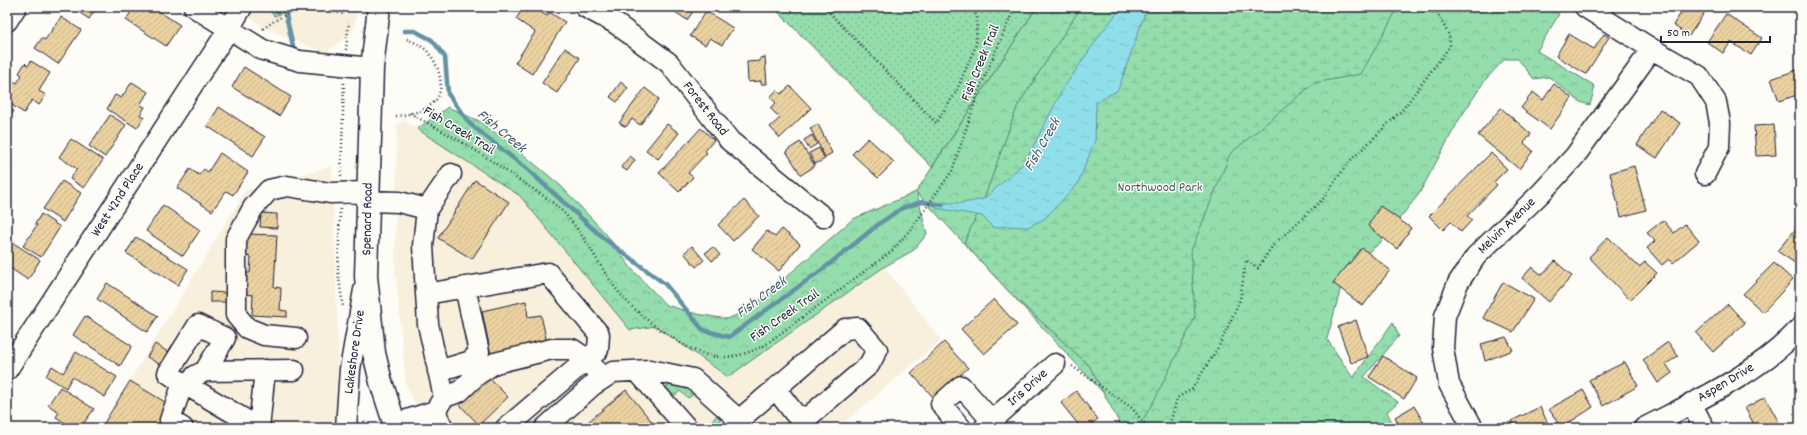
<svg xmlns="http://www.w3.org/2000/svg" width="1807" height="435" font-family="Dekko,sans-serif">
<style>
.built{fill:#f8efdd}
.grass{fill:url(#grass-dots);stroke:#5b8074}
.forest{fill:url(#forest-crowns);stroke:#5b8074}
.wetland{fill:url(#wetland-marsh);stroke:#5b8074}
.water{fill:url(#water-ripples);stroke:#6393a5}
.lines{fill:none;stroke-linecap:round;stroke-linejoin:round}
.stream{stroke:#6393a5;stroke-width:4.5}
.building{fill:url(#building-hatch);stroke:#22223b}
.minor-casing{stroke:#22223b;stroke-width:23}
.major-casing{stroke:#22223b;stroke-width:25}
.path{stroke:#22223b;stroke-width:2.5;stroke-dasharray:1 3;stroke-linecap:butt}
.minor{stroke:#fdfcf7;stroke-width:20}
.major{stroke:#fdfcf7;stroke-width:22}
.labels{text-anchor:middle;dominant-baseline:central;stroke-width:3;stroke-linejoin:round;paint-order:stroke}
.street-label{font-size:14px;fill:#22223b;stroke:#fdfcf7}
.park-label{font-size:14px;fill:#445a5d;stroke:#fdfcf7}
.water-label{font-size:15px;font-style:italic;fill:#435b70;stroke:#fdfcf7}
</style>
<defs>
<pattern id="grass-dots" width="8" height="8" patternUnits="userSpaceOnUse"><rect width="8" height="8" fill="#94ddac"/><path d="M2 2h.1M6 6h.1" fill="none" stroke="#7fbd95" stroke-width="1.8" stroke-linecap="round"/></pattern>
<pattern id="forest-crowns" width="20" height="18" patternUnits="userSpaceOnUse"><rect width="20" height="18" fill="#94ddac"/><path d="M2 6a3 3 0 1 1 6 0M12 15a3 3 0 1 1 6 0" fill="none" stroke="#7fbd95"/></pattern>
<pattern id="wetland-marsh" width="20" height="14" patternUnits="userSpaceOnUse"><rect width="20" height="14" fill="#94ddac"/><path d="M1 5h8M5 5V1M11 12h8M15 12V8" fill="none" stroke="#7fbd95"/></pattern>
<pattern id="water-ripples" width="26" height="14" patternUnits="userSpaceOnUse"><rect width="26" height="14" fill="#8fdfeb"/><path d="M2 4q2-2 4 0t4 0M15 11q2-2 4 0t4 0" fill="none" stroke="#7bbfca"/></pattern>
<pattern id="building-hatch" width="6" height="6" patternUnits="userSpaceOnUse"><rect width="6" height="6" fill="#ecd2a1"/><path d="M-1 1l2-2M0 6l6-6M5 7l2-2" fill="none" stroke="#cab48c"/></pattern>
</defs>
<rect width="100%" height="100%" fill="#fdfcf7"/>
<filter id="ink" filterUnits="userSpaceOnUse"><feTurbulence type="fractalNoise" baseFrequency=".025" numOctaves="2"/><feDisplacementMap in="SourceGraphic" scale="8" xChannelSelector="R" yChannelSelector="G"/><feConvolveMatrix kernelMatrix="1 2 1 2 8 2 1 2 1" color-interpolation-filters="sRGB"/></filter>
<g filter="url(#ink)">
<path class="built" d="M235,7H358L353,31L326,53L267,29Z
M405,121L520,196L630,330L656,326L728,376L884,267L941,340L838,428H426L406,385L395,267L397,124Z
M332,166L338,351L335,428H101L246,190Z"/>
<path class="grass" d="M773,7H1037L932,167Z
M671,384H681L696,393L688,398L680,391L672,398L665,388Z
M719,414L721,417L719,422L712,428H703Z"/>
<path class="forest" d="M267,7H302L274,16Z
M1037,7H1550L1559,14L1537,51L1595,86L1590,105L1580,102L1549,77L1534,79L1518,59H1505L1485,80L1459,120L1419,194L1380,243L1344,271L1339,295L1327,339L1353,378L1393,322L1399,336L1364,377L1398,402L1387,412L1395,428H1136L917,193L927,234L914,250L884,267L728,377L656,326L630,330L520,196L417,129L448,107L479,121L512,145L561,186L606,234L631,268L666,305L697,314L727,319L748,310L853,219L916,192Z"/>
<path class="wetland" d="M1081,7H1396V11L1361,74L1314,83L1230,154L1191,251L1195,317L1155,399L1138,428H1122L1089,365L1012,295L964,243L984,199L1017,107Z"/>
<path class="water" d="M1122,7H1147L1118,90L1096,103L1095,140L1078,184L1044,219L1028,227L1006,226L993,228L982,216L936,208L938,203H963L984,199L1025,162L1063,89L1102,32Z"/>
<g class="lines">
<path class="stream" d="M284,7L293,46
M342,7L345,8
M404,31H415L432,40L445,57L448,94L470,124L527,169L602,237L665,284L703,330L729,337L827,266L880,223L902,208L922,202L943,205"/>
</g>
<path class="building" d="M71,7H97L89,19Z
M134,7H152L180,25L166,46L126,20Z
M524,7H532L547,16L549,12L565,22L532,74L515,63L535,32L516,19Z
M672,7H696L687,20L671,9Z
M1685,7H1708L1689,36L1673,25Z
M706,11L733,28L722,45L710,38L705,45L690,36Z
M1726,14L1762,38L1751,55L1731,42L1723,53L1707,42Z
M61,17L81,30L58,64L35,48L42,38L45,40Z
M1569,34L1594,49L1604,34L1609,37L1586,74L1556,56Z
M565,48L580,58L557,93L542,83Z
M765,57L767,84H761V81L748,82L747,62L760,61V58Z
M31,61L50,73L39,91L46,95L39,105L32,100L24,113L7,102V98L11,91L8,89L13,81L17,83L22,75L19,73L25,63L28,66Z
M244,67L291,97L279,116L232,87Z
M1800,69V94L1779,101L1771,79Z
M132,82L148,92L140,105L145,107L140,115L144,117L137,128L107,109L115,95L121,98Z
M621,82L628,88L617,102L610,97Z
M1554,84L1572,98L1550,129L1521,108L1533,92L1543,100Z
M790,86L811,108L780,138L770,127L780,118L770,108L776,103L770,97L777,90L781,94Z
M645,88L659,99L640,125L632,119L626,127L619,123Z
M7,107L14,111L7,121Z
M219,107L265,137L253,156L207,126Z
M1501,108L1531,134L1524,143L1533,151L1519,169L1478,135Z
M1660,109L1680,123L1657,158L1637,145Z
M110,115L126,125L105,157L89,146Z
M667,124L679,133L658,159L646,150Z
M818,124L832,153L825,157L810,128Z
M1774,125L1776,155L1756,156L1754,126Z
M701,128L714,140L705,151L707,153L688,173L693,177L679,192L659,173Z
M812,135L817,144L809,149L804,140Z
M868,138L894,162L878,178L852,154Z
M71,139L103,160L84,188L70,179L77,169L59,157Z
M800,142L815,166L801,175L786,151Z
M819,148L825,159L815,164L809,153Z
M220,153L248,172L233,195L226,191L212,211L177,188L190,169L199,175L204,169L208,172Z
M1491,153L1507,169L1494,182L1497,185L1467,216L1472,220L1461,232L1451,222L1443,230L1429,216Z
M630,156L635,160L627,171L621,167Z
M7,164L12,168L7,176Z
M1634,166L1646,210L1621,217L1610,173Z
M475,180L509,202L472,259L438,238Z
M62,181L81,193L63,222L43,209Z
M744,200L759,216L733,241L718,225Z
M163,205L200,230L183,256L146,231Z
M1380,206L1411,228L1397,249L1368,226Z
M261,213L277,214V228L260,227Z
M41,214L60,227L41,257L23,246L37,225L35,224Z
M1663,220L1674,233L1685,224L1699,241L1673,263L1669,259L1662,265L1647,248L1655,241L1647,233Z
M1800,224V257L1795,263L1777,251Z
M782,229L800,244L779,271L752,249L767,231L775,237Z
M246,234L277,235L274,287L281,288L280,310L287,311V317L252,315L253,295L244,294L246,273H250L251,257L245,256Z
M136,237L188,269L178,285L126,253Z
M1608,237L1639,267L1645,262L1657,273L1630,300L1589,257Z
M7,239L40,260L28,280L7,266Z
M692,246L704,260L696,267L684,253Z
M713,247L720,255L712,261L705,253Z
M1362,248L1390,270L1363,306L1333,283Z
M1555,261L1572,276L1549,302L1522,278L1532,267L1542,275Z
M1774,263L1793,280L1763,312L1743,294Z
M1503,282L1534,299L1513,332L1483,318Z
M107,283L158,316L147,332L97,299Z
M210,292L227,293V302H210Z
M994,299L1017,325L984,354L961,329Z
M526,301L528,317L541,315L547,343L491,355L482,311Z
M1728,304L1745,323L1713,352L1696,333Z
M85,316L132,346L120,366L73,335Z
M1356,320L1368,357L1351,363L1338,327Z
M1506,337L1513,350L1485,361L1481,344Z
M944,342L968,368L934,398L911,373Z
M1668,342L1678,356L1666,364L1672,373L1658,383L1643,360Z
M155,344L168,352L172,345L177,347L163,371L159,368L161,365L147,357Z
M76,352L117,377L105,397L72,377L66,388L46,376L52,366L63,373Z
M1383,356L1417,378L1404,399L1369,377Z
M1625,362L1638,386L1603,406L1589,380Z
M489,378L508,397L479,425L460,405Z
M130,381L170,405L156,428H101Z
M60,387L94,409L81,427L74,422L71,427L56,417L59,412L48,405Z
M626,390L657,428H593L588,422Z
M1583,390L1593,407L1561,428L1549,409Z
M1076,391L1098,419L1086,428H1081L1061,403Z
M1765,397L1782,428H1752L1755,426L1745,408Z
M1414,406L1427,428H1401L1395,417Z
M1540,407L1550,428H1514L1511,421Z
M845,423L856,428H843Z"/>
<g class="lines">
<g class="minor-casing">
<path id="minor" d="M194,7L263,50L300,61L372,68
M585,7L615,23L669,63L730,141L823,217
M1585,7L1652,49L1699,76L1716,102L1720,123L1719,147L1705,174
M7,21L16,7
M368,201L399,202L427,209L451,174
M426,294L548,273L599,334L598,350L506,428
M296,338L264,335L247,328L236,315V239L253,208L269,190L287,186L330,193L368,192
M7,370L229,29L242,7
M438,371L471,361L479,352L465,287
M637,371L687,428
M195,376L205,371L294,370
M183,383L259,428
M444,397L459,392L477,375L495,363L552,349H572L587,359L595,369
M1691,403L1704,428
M435,411L443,428
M395,424L435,411L444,397L428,324L423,246L427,209
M183,428L170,420L183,383L168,373L198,325L225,338L205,371
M259,428L265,370
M346,428L350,369L364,290
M545,428L593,385L613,372L650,370L693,379L739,420L845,329L858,328L877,350L869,365L807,418L795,414L775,388
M961,428L941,404L961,386L992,421
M984,428L1055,364
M1473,428L1449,384L1443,348L1445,316L1458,283L1476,256L1541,193L1575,156L1652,49
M1644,428C1698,400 1758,374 1800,328"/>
</g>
<g class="major-casing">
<path id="major" d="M379,7L372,68L366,276L374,353L381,382L396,428"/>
</g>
<path class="path" d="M824,7L936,123L956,92L976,45L977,16L971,7
M1799,7L1800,8
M263,29C290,8 312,4 345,15
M346,50L349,22
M410,113C430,125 451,135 470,147C486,157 501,167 516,178C531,188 547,197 560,209C583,231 596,261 614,286C627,304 644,318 662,331C700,357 722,367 765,345L892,251L914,225L952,171L979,90L1015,7
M396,116C408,115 425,111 433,103C448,90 438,61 426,50C419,44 412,41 404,38
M341,176L344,81
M340,209L338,271L343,307
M1072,366L1132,408L1148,428
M364,421L367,428
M1169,428L1177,398L1192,389L1219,346L1240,300L1246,260L1258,268L1273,245L1323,199L1347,164L1403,109L1450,46L1449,35L1434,7"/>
<use href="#minor" class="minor"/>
<use href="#major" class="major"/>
</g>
</g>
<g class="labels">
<g class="street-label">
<text transform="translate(981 63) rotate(-68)">Fish Creek Trail</text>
<text transform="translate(705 109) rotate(52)">Forest Road</text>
<text transform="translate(459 131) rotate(31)">Fish Creek Trail</text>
<text transform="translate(118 200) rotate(-57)">West 42nd Place</text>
<text transform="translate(368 219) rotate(-89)">Spenard Road</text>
<text transform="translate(1507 226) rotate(-44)">Melvin Avenue</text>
<text transform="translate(785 316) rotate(-35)">Fish Creek Trail</text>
<text transform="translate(355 352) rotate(-82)">Lakeshore Drive</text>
<text transform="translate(1726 383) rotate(-31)">Aspen Drive</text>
<text transform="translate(1028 388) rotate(-42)">Iris Drive</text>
</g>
<g class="park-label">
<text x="1160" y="188">Northwood Park</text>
</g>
<g class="water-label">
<text transform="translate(501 132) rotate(40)">Fish Creek</text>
<text transform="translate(1043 145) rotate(-60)">Fish Creek</text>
<text transform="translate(762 298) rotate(-37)">Fish Creek</text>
</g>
</g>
<rect width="1807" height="435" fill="none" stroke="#fdfcf7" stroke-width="24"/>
<rect x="12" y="12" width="1783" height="411" fill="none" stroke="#22223b" stroke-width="1.5" filter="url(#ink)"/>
<path d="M1661 36v6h109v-6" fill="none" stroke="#22223b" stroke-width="2"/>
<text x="1667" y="36" font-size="12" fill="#22223b" stroke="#fdfcf7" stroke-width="3" paint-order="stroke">50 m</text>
</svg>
